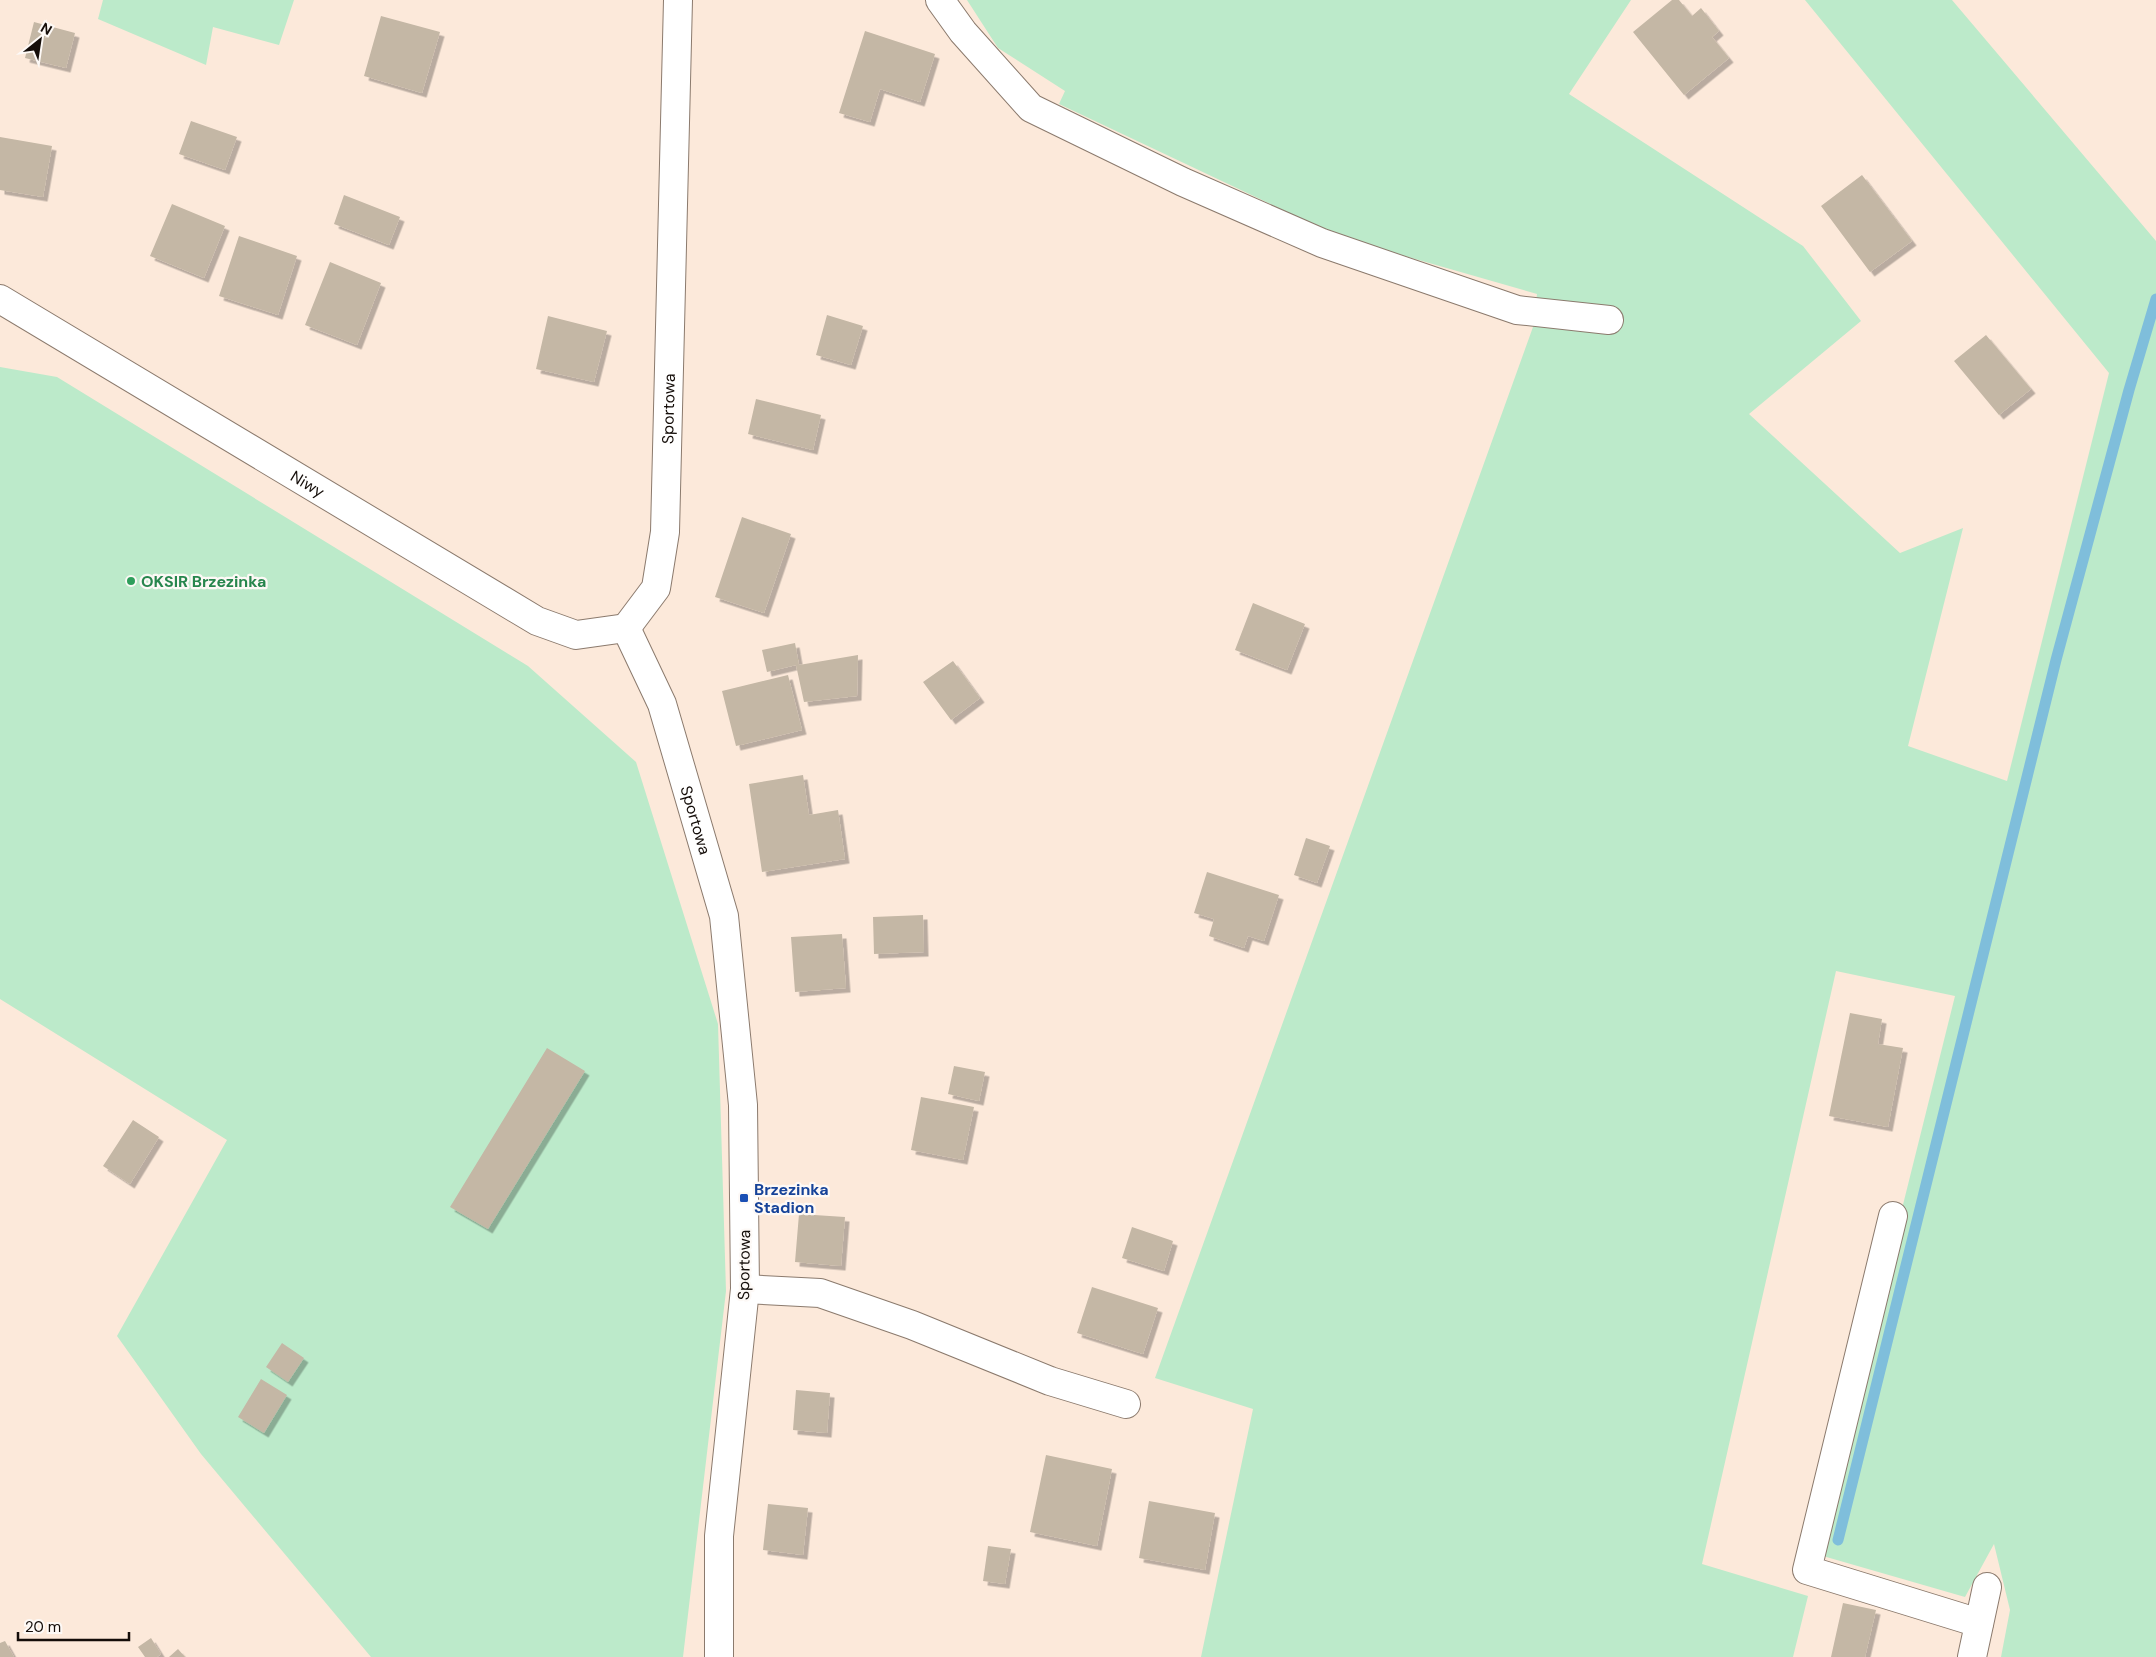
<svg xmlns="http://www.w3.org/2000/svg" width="2156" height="1657" font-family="'DM Sans',sans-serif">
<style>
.green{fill:#bceaca}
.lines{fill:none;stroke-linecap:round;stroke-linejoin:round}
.stream{stroke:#7fbedb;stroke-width:11}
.building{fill:#c4b7a5;filter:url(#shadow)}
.minor-casing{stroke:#8b7a6d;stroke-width:30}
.minor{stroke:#fff;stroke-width:28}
.leisure-dot{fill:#2e9e5b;stroke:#fdf9f6;stroke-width:2}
.transit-dot{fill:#1a4fb4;stroke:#fdf9f6;stroke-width:2}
.labels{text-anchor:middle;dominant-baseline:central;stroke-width:4.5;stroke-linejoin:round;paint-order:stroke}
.street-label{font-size:16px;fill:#140d09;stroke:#fdf9f6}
.leisure-label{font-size:16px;font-weight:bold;fill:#27864d;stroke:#fdf9f6;text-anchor:start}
.transit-label{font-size:16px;font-weight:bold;fill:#164399;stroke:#fdf9f6;text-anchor:start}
</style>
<defs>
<filter id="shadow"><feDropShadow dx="4.5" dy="4.5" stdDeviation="0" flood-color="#0004"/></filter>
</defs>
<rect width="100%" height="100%" fill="#fce9da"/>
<path class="green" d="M103,0H294L279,45L213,27L206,65L98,19Z
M967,0H1631L1569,94L1803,246L1861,321L1749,414L1900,553L1963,528L1908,746L2007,781L2109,373L1805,0H1952L2156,241V1657H2001L2010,1610L1994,1544L1965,1597L1816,1554L1955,996L1836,971L1702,1564L1808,1596L1793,1657H1201L1253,1409L1155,1378L1533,327L1537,294L1342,238L1059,104L1065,91L998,48Z
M0,367L57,377L528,666L636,762L718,1024L726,1291L683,1657H371L201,1454L117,1336L227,1140L0,999Z"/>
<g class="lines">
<path class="stream" d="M1838,1540L2056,660L2129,390L2156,299"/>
</g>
<path class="building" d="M1672,0H1679L1692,16L1701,8L1719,31L1712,37L1729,58L1684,95L1633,32Z
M381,16L440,32L422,93L364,76Z
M34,22L75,33L66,68L25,58Z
M865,31L935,54L920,102L880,89L870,122L839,113Z
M191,121L237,137L225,170L179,154Z
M0,137L52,146L43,197L0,190Z
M1862,175L1912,241L1870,272L1821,206Z
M344,195L400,217L389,245L334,224Z
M172,204L225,226L204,278L150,256Z
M239,236L297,256L278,315L219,296Z
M330,262L381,283L357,345L305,325Z
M827,315L863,326L851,365L816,355Z
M548,316L607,331L594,382L536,369Z
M1986,335L2031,389L1999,415L1954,361Z
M756,399L821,415L813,450L748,434Z
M742,517L791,534L764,613L715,597Z
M1253,603L1305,624L1287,670L1235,650Z
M795,643L799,665L858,655L857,696L804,702L796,665L767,672L762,650Z
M953,661L980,698L951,720L923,682Z
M788,675L802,730L736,746L722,691Z
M803,775L809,815L838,810L845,859L762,872L749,784Z
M1306,838L1330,846L1317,883L1294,875Z
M1207,872L1279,895L1264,941L1248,936L1244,948L1209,936L1214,919L1194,913Z
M923,915L924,952L874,954L873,917Z
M842,934L846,988L795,992L791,937Z
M1850,1013L1882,1019L1878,1044L1903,1048L1888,1127L1829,1116Z
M547,1048L585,1071L488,1229L450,1207Z
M954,1066L985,1072L979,1101L948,1094Z
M921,1097L974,1107L963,1160L911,1150Z
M133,1120L159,1137L130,1184L103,1166Z
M799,1214L845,1217L841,1266L795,1262Z
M1132,1227L1173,1241L1164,1271L1122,1258Z
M1092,1287L1158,1308L1143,1354L1077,1333Z
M282,1343L304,1358L288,1382L266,1367Z
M261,1379L287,1395L264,1433L238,1417Z
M796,1390L830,1393L827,1433L793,1430Z
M1046,1455L1112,1469L1097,1546L1030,1532Z
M1149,1501L1215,1513L1205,1570L1139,1558Z
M768,1504L808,1508L803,1555L763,1550Z
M988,1546L1011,1549L1005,1584L983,1581Z
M1843,1603L1876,1610L1865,1657H1831Z
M151,1638L161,1654L157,1657H145L138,1647Z
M5,1641L14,1657H0V1643Z
M178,1649L185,1657H169Z"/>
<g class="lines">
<g class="minor-casing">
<g id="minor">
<path d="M940,0L963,32L1031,108L1183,182L1322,243L1517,310L1609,320"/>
<path id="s1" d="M0,299L537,621L576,635L626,628"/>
<path id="s2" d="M626,628L662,704L724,916L743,1105L745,1289L719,1536V1657"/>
<path id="s3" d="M626,628L656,588L665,532L678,0"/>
<path d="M1893,1216L1807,1570L1979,1623"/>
<path d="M745,1289L820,1293L912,1325L1050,1381L1126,1404"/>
<path d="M1972,1657L1987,1587"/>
</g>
</g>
<use href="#minor" class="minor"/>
</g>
<circle class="leisure-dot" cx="131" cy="581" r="5"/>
<rect class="transit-dot" x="739" y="1193" width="10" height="10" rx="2.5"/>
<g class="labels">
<g class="street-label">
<text stroke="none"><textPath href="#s3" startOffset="230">Sportowa</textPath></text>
<text stroke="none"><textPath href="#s1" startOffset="359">Niwy</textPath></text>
<text stroke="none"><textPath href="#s2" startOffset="205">Sportowa</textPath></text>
<text transform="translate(744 1265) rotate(-89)">Sportowa</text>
</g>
<g class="leisure-label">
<text x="141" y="581">OKSIR Brzezinka</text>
</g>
<g class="transit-label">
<text x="754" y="1189">Brzezinka<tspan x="754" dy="18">Stadion</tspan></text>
</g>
</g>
<g transform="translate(40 40) rotate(30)" stroke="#fdf9f6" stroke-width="4" paint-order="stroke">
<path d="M0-4L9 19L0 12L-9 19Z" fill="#140d09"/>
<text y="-8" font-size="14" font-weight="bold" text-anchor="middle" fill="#140d09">N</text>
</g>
<path d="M18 1632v8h111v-8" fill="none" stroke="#140d09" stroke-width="2.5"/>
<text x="25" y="1632" font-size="15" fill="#140d09" stroke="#fdf9f6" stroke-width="4" paint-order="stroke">20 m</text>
</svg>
